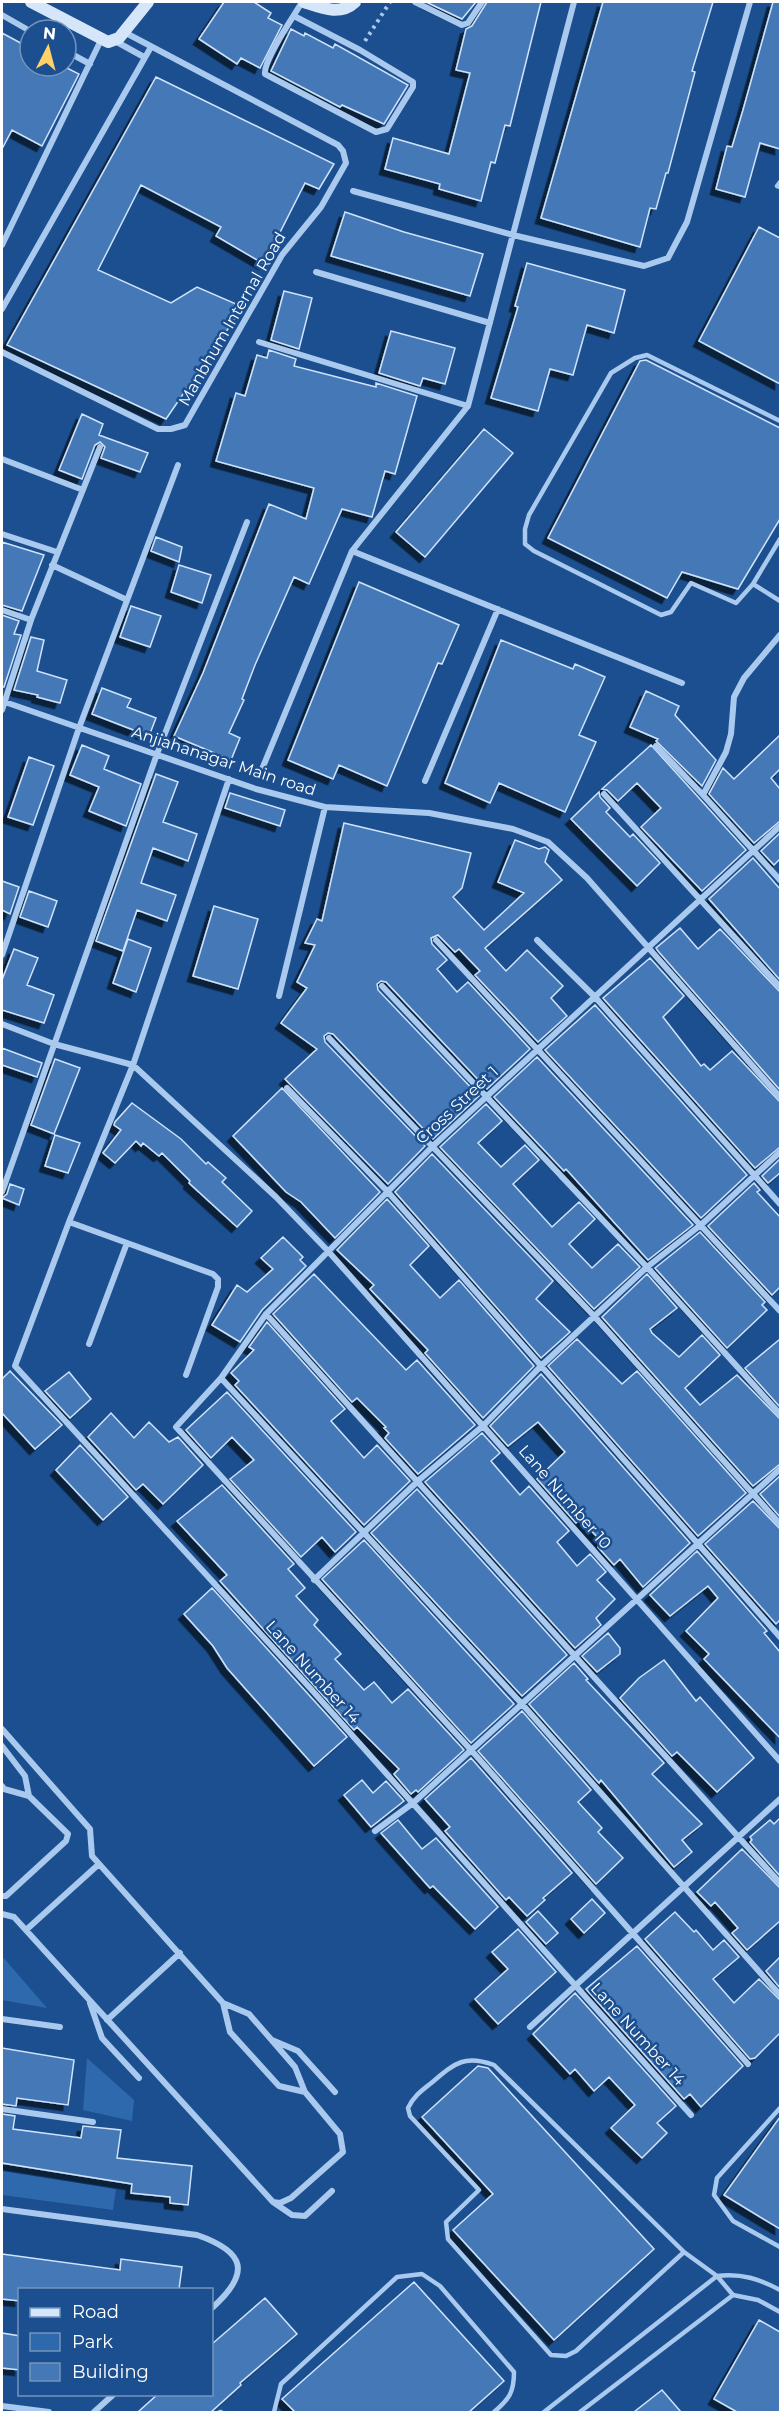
<svg xmlns="http://www.w3.org/2000/svg" width="782" height="2414" font-family="Montserrat,sans-serif">
<style>
.green{fill:#2e69ad}
.building{fill:#4478b7;stroke:#cfe3fa;stroke-width:1.5;filter:url(#shadow)}
.lines{fill:none;stroke-linecap:round;stroke-linejoin:round}
.path{stroke:#a9c9ee;stroke-width:4;stroke-dasharray:3 4.5;stroke-linecap:butt}
.lane{stroke:#a9c9ee;stroke-width:4.5}
.street{stroke:#a9c9ee;stroke-width:6}
.secondary{stroke:#d6e6fa;stroke-width:12}
.labels{text-anchor:middle;dominant-baseline:central;stroke-width:5;stroke-linejoin:round;paint-order:stroke}
.street-label{font-size:16px;fill:#fff;stroke:#1b4f8f}
</style>
<defs>
<filter id="shadow"><feDropShadow dx="-5.5" dy="5.5" stdDeviation="0" flood-color="#0009"/></filter>
</defs>
<rect width="100%" height="100%" fill="#1b4f8f"/>
<path class="green" d="M2,1956L47,2008L2,2000Z
M87,2058L134,2100L132,2121L83,2110Z
M2,2171L116,2189L113,2210L2,2195Z"/>
<path class="building" d="M224,2H254L271,13L268,18L282,25L260,68L241,58L237,64L199,39Z
M426,2H476L462,19Z
M487,2H541L510,126L505,125L495,163L491,162L481,201L439,189L440,184L385,169L393,138L449,154L470,73L456,70L466,29L472,26Z
M603,2H713L692,71L695,72L668,173H666L656,209L650,208L640,247L541,218Z
M773,2H780V149L760,143L745,197L716,189L727,146L732,147L743,110Z
M291,29L304,36L305,33L333,48L335,44L408,85L384,124L342,105L340,107L271,71Z
M2,33L30,48V66H63L79,74L42,146L12,130L2,149Z
M156,77L334,164L319,189L305,183L264,264L216,236L221,227L141,185L98,270L171,303L197,287L243,307L166,419L7,345Z
M345,212L404,232L483,254L470,296L331,256Z
M759,227L780,238V384L699,341Z
M527,263L625,290L614,333L587,325L573,375L550,369L538,411L491,398L518,307L515,306Z
M284,291L312,298L299,349L271,340Z
M391,331L455,348L445,384L423,378L420,386L379,373Z
M269,350L296,359L294,366L376,387V383L417,396L395,474L385,471L372,517L342,509L309,584L294,577L255,665L242,699L244,700L229,733L240,738L231,760L174,736L203,673L269,504L306,519L314,488L216,461L236,393L245,396L257,355L267,358Z
M646,360L780,428V519L738,589L682,572L667,598L548,538L640,361Z
M82,414L103,424L99,435L148,453L140,472L101,458L105,447L100,442L95,445L82,479L59,470Z
M484,429L513,453L425,557L396,532Z
M156,537L182,547L179,562L151,551Z
M2,542L44,555L22,611L2,605Z
M179,565L211,575L202,603L171,592Z
M359,582L459,625L442,664L438,663L387,786L339,765L333,779L288,760Z
M131,606L161,616L150,647L120,637Z
M2,615L19,621L14,634L21,635L4,687H2Z
M31,637L44,640L37,671L67,680L60,703L37,697L38,695L14,690Z
M501,640L573,669L575,664L605,677L579,735L596,742L565,812L499,783L490,803L445,783Z
M102,688L131,699L127,707L156,718L149,736L92,714Z
M646,691L679,706L675,715L716,760L702,786L656,741L658,739L630,727Z
M780,735V772L779,770L771,778L780,789V821L754,843L709,794L723,768L734,779Z
M82,745L109,756L104,769L141,784L126,826L89,811L99,787L70,775Z
M651,745L746,850L702,891L641,827L661,808L637,783L618,801L607,790L602,789Z
M29,757L54,766L33,825L8,817Z
M156,774L178,782L163,822L197,834L188,861L153,848L141,883L176,895L167,921L137,910L123,951L96,941Z
M599,792L600,797L610,808L606,812L630,837L633,834L660,863L637,886L571,819Z
M230,793L285,810L280,826L225,808Z
M344,823L471,853L462,888L453,897L484,930L524,893L498,882L515,840L539,849L545,847L549,850L545,862L562,880L485,948L506,971L527,950L563,986L551,998L567,1016L538,1042L475,975L480,971L459,949L455,952L438,935L431,938L432,944L447,960L437,969L457,992L468,982L530,1049L487,1089L386,982L381,981L377,984L378,990L479,1096L433,1139L333,1034L328,1033L324,1036L325,1042L425,1146L388,1184L285,1079L317,1049L281,1023L307,988L297,982L315,945L305,943L317,919L322,921Z
M780,833V859L774,865L761,851Z
M753,858L780,889V980L709,899Z
M2,881L19,887L10,914L2,910Z
M29,891L57,901L48,927L20,917Z
M214,906L258,919L238,989L193,976Z
M680,928L698,949L720,929L780,992V1090L658,951L656,948Z
M128,939L151,948L136,992L113,983Z
M14,949L38,958L27,985L54,995L44,1023L2,1010V980Z
M650,958L684,996L663,1017L701,1066L704,1064L710,1070L732,1051L780,1102V1147L755,1168L603,998Z
M595,1005L747,1175L701,1218L545,1050Z
M2,1048L42,1063L37,1077L2,1065Z
M537,1057L693,1225L648,1260L566,1169L564,1171L494,1097Z
M55,1059L80,1068L54,1134L31,1125Z
M282,1088L380,1192L335,1238L301,1202L286,1192L233,1136Z
M132,1103L181,1139L206,1164L208,1162L226,1178L222,1182L252,1211L237,1227L189,1183L190,1181L162,1153L159,1156L143,1143L141,1146L136,1141L115,1163L103,1153L121,1130L114,1125L115,1122Z
M486,1104L502,1121L478,1143L501,1167L525,1145L539,1160L513,1184L552,1227L579,1202L595,1219L569,1244L592,1268L618,1244L640,1267L594,1309L440,1147Z
M55,1135L80,1143L68,1173L45,1166Z
M432,1154L553,1281L536,1299L570,1332L541,1358L395,1192Z
M780,1159V1173L768,1183L762,1176Z
M754,1183L760,1190L757,1192L780,1217V1287L772,1295L708,1226Z
M10,1184L24,1189L19,1205L2,1198L7,1194Z
M387,1199L429,1246L410,1265L440,1298L459,1280L534,1366L483,1418L425,1353L428,1350L370,1289L374,1285L337,1250Z
M700,1232L765,1302L762,1305L767,1310L727,1348L655,1268Z
M283,1237L303,1257L300,1260L306,1266L262,1310L240,1342L212,1325L237,1285L247,1292L273,1269L261,1258Z
M314,1274L406,1370L417,1360L475,1425L418,1474L385,1438L389,1433L384,1428L386,1427L357,1398L352,1402L273,1314Z
M647,1274L677,1308L650,1329L652,1333L679,1357L702,1335L720,1355L685,1388L700,1405L737,1375L780,1419V1464L753,1486L602,1317Z
M267,1322L345,1409L331,1421L364,1458L377,1445L410,1481L364,1525L235,1385L239,1381L231,1373L254,1350L249,1347Z
M577,1339L622,1384L637,1371L746,1493L698,1536L548,1366Z
M780,1339V1407L745,1368Z
M10,1371L62,1425L35,1449L2,1413V1379Z
M69,1372L91,1399L70,1418L45,1391Z
M541,1374L690,1543L643,1587L620,1559L614,1565L598,1547L603,1543L580,1519L576,1523L537,1479L565,1452L538,1422L508,1446L490,1426Z
M227,1392L356,1532L335,1552L322,1537L301,1557L230,1479L254,1460L232,1437L211,1458L186,1430Z
M111,1413L134,1438L149,1422L169,1442L178,1437L203,1465L163,1504L143,1484L136,1490L88,1437Z
M482,1433L500,1453L491,1461L520,1495L529,1486L569,1531L557,1542L577,1566L590,1554L606,1572L597,1580L615,1599L596,1618L601,1625L575,1648L425,1482Z
M80,1445L128,1497L103,1520L56,1470Z
M780,1476V1517L760,1494Z
M222,1485L294,1564L288,1569L305,1588L296,1596L318,1620L314,1625L341,1654L335,1659L364,1690L374,1682L392,1703L408,1689L464,1750L418,1792L416,1790L411,1794L394,1774L399,1769L357,1727L354,1730L220,1581L227,1575L177,1521Z
M417,1489L567,1655L522,1696L371,1533Z
M753,1501L780,1529V1620L776,1624L705,1544Z
M364,1540L514,1704L471,1743L322,1579Z
M697,1551L767,1631L764,1633L780,1652V1738L704,1659L709,1654L686,1631L718,1598L708,1586L670,1616L650,1595Z
M212,1588L347,1737L314,1766L227,1668L213,1646L184,1614Z
M608,1633L620,1648V1654L597,1672L582,1656Z
M664,1660L696,1701L700,1697L754,1758L717,1792L677,1752L672,1756L620,1698L639,1678Z
M574,1663L588,1679L586,1680L664,1763L652,1774L702,1824L682,1840L692,1852L674,1867L601,1780L599,1783L529,1704Z
M522,1711L591,1790L578,1802L602,1828L598,1832L623,1858L596,1884L478,1751Z
M471,1758L572,1873L543,1898L545,1900L527,1916L509,1897L506,1900L445,1831L450,1827L425,1799Z
M362,1780L373,1793L386,1781L404,1801L371,1827L344,1795Z
M780,1818V1876L750,1842L752,1840L750,1837L770,1820L774,1824Z
M398,1820L422,1849L436,1838L498,1907L475,1929L433,1886L430,1888L381,1833Z
M742,1849L780,1888V1921L747,1950L732,1933L738,1928L715,1902L711,1906L697,1892Z
M592,1899L605,1913L584,1933L571,1919Z
M538,1911L558,1933L546,1944L526,1922Z
M675,1912L694,1932L696,1930L713,1950L724,1940L739,1957L713,1979L734,2003L759,1979L780,2000V2033L755,2058L750,2059L645,1939Z
M518,1929L556,1972L498,2024L475,1999L508,1969L492,1952Z
M637,1946L743,2066L701,2107L690,2094L684,2099L586,1989Z
M780,1957V1988L766,1971Z
M575,1993L676,2106L657,2123L667,2133L642,2158L611,2128L635,2105L609,2077L594,2091L575,2069L570,2074L533,2034Z
M2,2048L74,2060L68,2105L17,2098L16,2106L2,2104Z
M478,2066L488,2068L654,2249L554,2340L453,2230L493,2194L422,2117Z
M2,2114L15,2116L13,2129L81,2138L83,2126L121,2130L117,2158L192,2166L188,2205L170,2203V2197L131,2193L132,2184L2,2163Z
M780,2117V2229L724,2195Z
M2,2254L120,2270L121,2259L182,2267L179,2289H20V2301L2,2299Z
M414,2282L504,2381L469,2412H295L282,2399Z
M265,2298L297,2334L240,2383L241,2385L211,2412H138L158,2394H212V2344Z
M759,2320L780,2332V2412H737L714,2399Z
M2,2333L20,2336V2370L2,2368Z
M662,2390L681,2412H634Z"/>
<g class="lines">
<path class="path" d="M365,41L390,2"/>
<path class="lane" d="M780,182L777,186L780,187
M780,421L647,355L635,358L611,373L529,515L525,529V544L534,551L661,615L671,612L691,583L736,603L753,584L780,601
M753,584L780,539
M780,2108L717,2178L714,2195L733,2221L780,2247
M684,2252L576,2351L566,2356L551,2355L448,2239L446,2222L479,2190L410,2116L408,2108C413,2097 421,2091 430,2084C454,2064 463,2054 494,2065L684,2252L717,2276L733,2295
M220,2412H221
M274,2412L281,2384L397,2277L422,2274L440,2286L514,2372C514,2393 509,2399 494,2412
M544,2412L717,2276C741,2273 760,2279 780,2290
M580,2412L733,2295L758,2300L780,2312"/>
<path class="street" d="M415,2L462,25L468,23L482,2
M2,15L30,31
M294,16L360,50L413,82V87L387,129L376,132L265,74C263,60 294,16 302,2
M115,41L144,57
M66,51L90,64
M353,191L513,235L644,266L668,258L687,222L750,2
M2,245L101,40
M316,272L490,323
M2,309L151,47
M259,342L468,406
M2,352L158,429H171L185,425L282,255L321,207L346,163L343,151L338,145L124,32
M2,459L83,490
M2,534L57,552
M352,551L682,683
M52,565L125,599
M2,610L31,620
M780,635L744,678L734,697L731,734L726,752L703,795L780,880
M2,701L256,789L325,807L429,813L513,829L548,842L587,878L780,1097
M2,710L31,620L100,447
M656,746L703,795
M260,774L352,551L468,406L574,2
M229,779L133,1065L69,1222L15,1366L310,1688L691,2115
M425,781L498,609
M604,794L780,987
M436,940L780,1311
M537,940L595,997L780,1204
M2,955L79,728L178,465
M382,986L647,1267L780,1414
M279,996L325,807
M2,1024L54,1044L133,1065L276,1197L328,1251L780,1761
M329,1038L595,1317L780,1524
M287,1088L387,1191L780,1637
M2,1192L157,754L247,522
M69,1222L213,1274L218,1279V1287L186,1375
M266,1314L780,1883
M89,1344L127,1243
M221,1378L522,1704L780,1995
M314,1580L419,1480L484,1425L541,1366L647,1267L702,1224L780,1152
M2,1729L90,1829L92,1856L223,2003L249,2014L295,2067L305,2092L340,2134L343,2152L291,2198L280,2203L273,2202L14,1917L2,1914
M2,1746L25,1776L29,1796L68,1834L66,1841L6,1896H2
M2,1786L4,1789L29,1796
M375,1831L413,1803L780,1469
M26,1930L99,1864
M90,2003L102,2038L139,2078
M223,2003L230,2032L279,2086L305,2092
M2,2019L60,2027
M107,2020L180,1953
M530,2027L780,1799
M272,2040L298,2051L335,2092
M748,2064L471,1750L176,1427L221,1378L266,1314L433,1146L780,826
M2,2109L93,2122
M273,2202L292,2215L305,2216L332,2191
M2,2209L197,2235C246,2252 251,2273 212,2308
M2,2406L49,2412
M94,2412L114,2394"/>
<path class="secondary" d="M31,2L108,42L119,38L148,2
M304,2C322,8 340,16 355,2"/>
</g>
<g class="labels">
<g class="street-label">
<text transform="translate(232 319) rotate(-60)">Manbhum Internal Road</text>
<text transform="translate(224 761) rotate(18)">Anjiahanagar Main road</text>
<text transform="translate(457 1105) rotate(-43)">Cross Street 1</text>
<text transform="translate(565 1497) rotate(49)">Lane Number 10</text>
<text transform="translate(313 1672) rotate(48)">Lane Number 14</text>
<text transform="translate(638 2034) rotate(48)">Lane Number 14</text>
</g>
</g>
<rect width="782" height="2414" fill="none" stroke="#ffffff" stroke-width="6"/>
<rect x="18" y="2288" width="195" height="108" fill="#1b4f8f" stroke="#7695bc" stroke-width="1.5"/>
<rect x="30" y="2308" width="30" height="9" fill="#d6e6fa" stroke="#7695bc" stroke-width="1.5"/>
<text x="72" y="2318" font-size="18" fill="#ffffff">Road</text>
<rect x="30" y="2333" width="30" height="18" fill="#2e69ad" stroke="#7695bc" stroke-width="1.5"/>
<text x="72" y="2348" font-size="18" fill="#ffffff">Park</text>
<rect x="30" y="2363" width="30" height="18" fill="#4478b7" stroke="#7695bc" stroke-width="1.5"/>
<text x="72" y="2378" font-size="18" fill="#ffffff">Building</text>
<g transform="translate(48 48) rotate(6)"><circle r="28" fill="#1b4f8f" stroke="#7695bc" stroke-width="1.5"/>
<path d="M0-4.5L10 22L0 15L-10 22Z" fill="#ffd166"/>
<text y="-9" font-size="16" font-weight="bold" text-anchor="middle" fill="#ffffff">N</text>
</g>
</svg>
